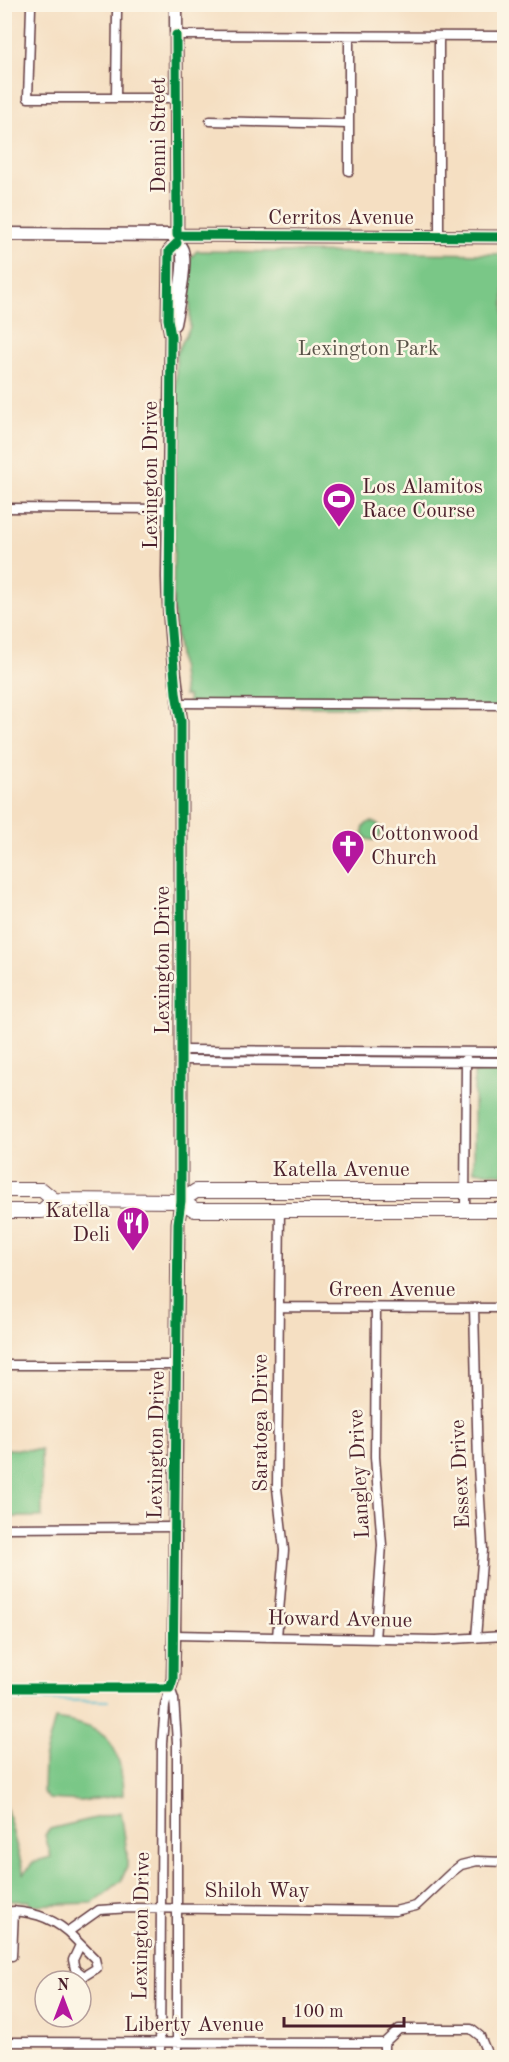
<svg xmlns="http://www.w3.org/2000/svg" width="509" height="2062" font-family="'Old Standard TT',serif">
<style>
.green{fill:#7ac787;stroke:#627359;stroke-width:1.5}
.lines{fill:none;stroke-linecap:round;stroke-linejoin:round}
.stream{stroke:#51bccd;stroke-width:2}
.street-casing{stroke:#643c42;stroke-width:11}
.secondary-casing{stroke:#643c42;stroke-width:15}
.primary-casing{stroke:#643c42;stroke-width:16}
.street{stroke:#fff;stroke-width:8}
.secondary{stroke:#fff;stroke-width:12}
.primary{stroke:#fff;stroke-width:14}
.cycleway-casing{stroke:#fcf5e5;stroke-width:13}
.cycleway{stroke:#00873e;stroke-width:9}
.labels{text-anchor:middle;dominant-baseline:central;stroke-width:5;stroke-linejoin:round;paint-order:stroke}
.street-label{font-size:21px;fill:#4a1f2b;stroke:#fcf5e5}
.park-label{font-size:21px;fill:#585147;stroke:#fcf5e5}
.poi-label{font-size:21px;fill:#4a1f2b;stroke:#fcf5e5;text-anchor:start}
</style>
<rect width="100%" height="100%" fill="#fcf5e5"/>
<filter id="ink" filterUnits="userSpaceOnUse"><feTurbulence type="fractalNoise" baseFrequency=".0167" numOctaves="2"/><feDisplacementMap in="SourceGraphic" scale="12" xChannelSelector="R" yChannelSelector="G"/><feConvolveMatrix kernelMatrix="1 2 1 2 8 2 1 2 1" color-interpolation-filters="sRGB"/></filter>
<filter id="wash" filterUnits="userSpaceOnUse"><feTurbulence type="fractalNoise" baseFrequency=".008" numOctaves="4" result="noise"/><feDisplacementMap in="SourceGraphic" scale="24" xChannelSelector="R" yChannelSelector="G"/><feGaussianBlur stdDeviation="1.35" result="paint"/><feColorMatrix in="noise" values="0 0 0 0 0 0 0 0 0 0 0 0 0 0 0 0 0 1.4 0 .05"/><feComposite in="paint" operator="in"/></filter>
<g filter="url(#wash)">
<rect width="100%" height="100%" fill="#f5dfc2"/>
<path class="green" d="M197,251L504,254V708L189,706L188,696H184L173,609L176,354L190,327V262L191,257Z
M363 831a9 9 0 1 1 18 0a9 9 0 1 1-18 0Z
M480,1070H504V1174L474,1171V1072Z
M5,1449L41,1450L42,1517H5Z
M55,1719C107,1726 122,1743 123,1795L81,1801L49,1799L43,1792L44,1759Z
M4,1799L24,1874L33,1862L51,1857L45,1835L50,1829L121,1812L127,1852V1867L121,1881L93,1903L30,1905L29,1901H5Z"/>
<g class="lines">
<path class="stream" d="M4,1700L108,1701"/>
</g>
</g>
<g filter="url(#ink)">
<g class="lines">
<g class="street-casing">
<path id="street" d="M31,8L28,98H177
M176,35L504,36
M439,36V237
M116,98L117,12
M210,121L348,124
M349,171V36
M4,508L168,509
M179,703L504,705
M180,1050L504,1052
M180,1060L504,1062
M465,1209L466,1058
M279,1307L504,1308
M474,1308L478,1465L483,1550L476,1638
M4,1365H175
M4,1528L174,1527
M174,1635L436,1640L504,1636
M277,1637L284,1550L277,1488L280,1208
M375,1639L382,1545L375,1457L376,1308
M4,1688H170
M4,1911C30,1911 49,1916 68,1932L99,1910L131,1908L395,1911L416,1906L452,1872L461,1865L477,1861L504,1862
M68,1932L95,1959L97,1968L84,1976L75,1969L73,1960L80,1945
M12,1956L14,1911
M4,2042L384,2043
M160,2058L162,1743L165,1706L170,1688L174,1699L177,1742V2058
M384,2058V2043L399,2029H471L480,2036L489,2058"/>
</g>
<g class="secondary-casing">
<path id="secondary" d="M4,234L504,237
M174,324C177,307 187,265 182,251C182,249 178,244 177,243L176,4
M170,1688L173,1679L174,1635L178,1223L181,1201V721C174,673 169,625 168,577L171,336L168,319L169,251L177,243"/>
</g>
<g class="primary-casing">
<path id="primary" d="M4,1190H42L54,1200L181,1201L195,1210H504
M181,1201L196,1191H504
M4,1211H42L54,1200"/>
</g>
<use href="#street" class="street"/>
<use href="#secondary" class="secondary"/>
<use href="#primary" class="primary"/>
<g class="cycleway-casing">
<path id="cycleway" d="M176,35L177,235L504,237
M4,1688H170L173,1679L178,1223L181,1201V721L176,693L169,608L171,336L168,319L169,251L177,243"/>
</g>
<use href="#cycleway" class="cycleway"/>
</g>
</g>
<defs>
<g id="stadium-pin" transform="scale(1.725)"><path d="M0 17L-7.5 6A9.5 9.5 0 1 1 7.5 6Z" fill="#b5179e" stroke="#fcf5e5"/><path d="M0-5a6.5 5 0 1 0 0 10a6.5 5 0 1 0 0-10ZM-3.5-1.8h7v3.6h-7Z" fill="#fff"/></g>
<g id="church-pin" transform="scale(1.725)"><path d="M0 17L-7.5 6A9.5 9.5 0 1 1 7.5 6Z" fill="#b5179e" stroke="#fcf5e5"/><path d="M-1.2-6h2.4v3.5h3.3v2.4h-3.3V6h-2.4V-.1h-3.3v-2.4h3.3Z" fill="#fff"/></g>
<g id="restaurant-pin" transform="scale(1.725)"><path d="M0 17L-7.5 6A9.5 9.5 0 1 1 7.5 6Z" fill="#b5179e" stroke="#fcf5e5"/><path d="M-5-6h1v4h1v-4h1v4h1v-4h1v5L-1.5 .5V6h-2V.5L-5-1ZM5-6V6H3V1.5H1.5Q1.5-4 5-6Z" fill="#fff"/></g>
</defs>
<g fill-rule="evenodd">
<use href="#stadium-pin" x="339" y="499"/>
<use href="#church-pin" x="348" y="846"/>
<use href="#restaurant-pin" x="133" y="1223"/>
</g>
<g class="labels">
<g class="street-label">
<text transform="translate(159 135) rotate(-90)">Denni Street</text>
<text x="341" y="218">Cerritos Avenue</text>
<text transform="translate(151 475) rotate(-90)">Lexington Drive</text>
<text transform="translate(163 960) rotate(-90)">Lexington Drive</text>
<text x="341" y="1170">Katella Avenue</text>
<text x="392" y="1290">Green Avenue</text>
<text transform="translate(261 1423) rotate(-90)">Saratoga Drive</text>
<text transform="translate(157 1445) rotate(-89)">Lexington Drive</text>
<text transform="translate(360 1474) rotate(-93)">Langley Drive</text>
<text transform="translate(461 1474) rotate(-93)">Essex Drive</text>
<text transform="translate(340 1620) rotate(1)">Howard Avenue</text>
<text x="257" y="1891">Shiloh Way</text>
<text transform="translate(142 1926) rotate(-89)">Lexington Drive</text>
<text x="194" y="2025">Liberty Avenue</text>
</g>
<g class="park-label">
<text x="368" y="349">Lexington Park</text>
</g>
<g class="poi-label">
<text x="362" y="487">Los Alamitos<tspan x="362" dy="24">Race Course</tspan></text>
<text x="371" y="834">Cottonwood<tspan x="371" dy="24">Church</tspan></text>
<text x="110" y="1211" text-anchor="end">Katella<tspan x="110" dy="24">Deli</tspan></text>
</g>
</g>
<rect width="509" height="2062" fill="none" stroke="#fcf5e5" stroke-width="24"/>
<g transform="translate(63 1999)"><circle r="28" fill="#fcf5e5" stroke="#b59f9b" stroke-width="1.5"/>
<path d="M0-4.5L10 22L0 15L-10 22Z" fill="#b5179e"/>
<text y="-9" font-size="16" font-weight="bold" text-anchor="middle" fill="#4a1f2b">N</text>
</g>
<path d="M284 2017v9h120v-9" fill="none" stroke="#4a1f2b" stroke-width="3"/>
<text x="293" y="2017" font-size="18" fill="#4a1f2b" stroke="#fcf5e5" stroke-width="4.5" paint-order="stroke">100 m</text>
</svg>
